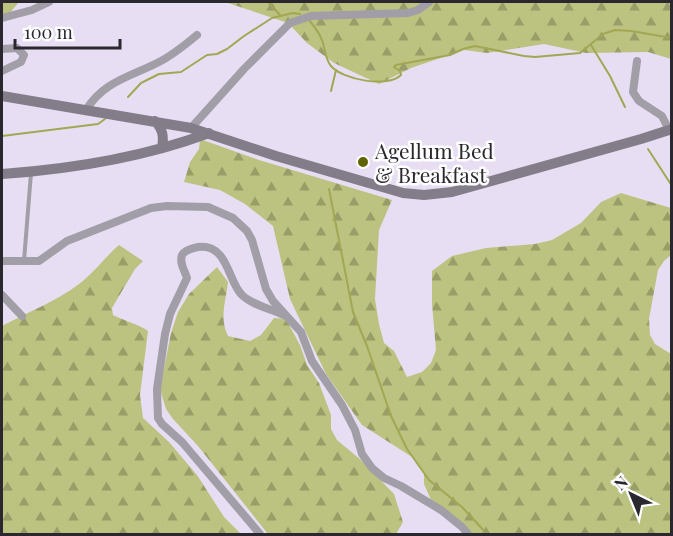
<svg xmlns="http://www.w3.org/2000/svg" width="673" height="536" font-family="'Playfair Display',serif">
<style>
.grass{fill:#bcc27f}
.forest{fill:url(#forest-firs)}
.lines{fill:none;stroke-linecap:round;stroke-linejoin:round}
.stream{stroke:#a1a753;stroke-width:2}
.lane{stroke:#a29ea7;stroke-width:4}
.street{stroke:#a29ea7;stroke-width:8}
.secondary{stroke:#837d8a;stroke-width:10}
.poi-dot{fill:#5f6300;stroke:#fff;stroke-width:2}
.labels{text-anchor:middle;dominant-baseline:central;stroke-width:5;stroke-linejoin:round;paint-order:stroke}
.poi-label{font-size:21px;fill:#2b272f;stroke:#fff;text-anchor:start}
</style>
<defs>
<pattern id="forest-firs" width="22" height="20" patternUnits="userSpaceOnUse" patternTransform="scale(1.5)"><rect width="22" height="20" fill="#bcc27f"/><path d="M5 1l3.5 6h-7zM16 11l3.5 6h-7z" fill="#999e68"/></pattern>
</defs>
<rect width="100%" height="100%" fill="#e8def4"/>
<path class="grass" d="M2,2H19L9,14L2,15Z"/>
<path class="forest" d="M225,2H671V59L648,52L586,53L544,44L487,53L464,50L411,68L379,84L334,63L307,43L288,23Z
M200,139L259,160L392,200L379,230L375,299L379,324L384,343L394,351L407,377L422,372L431,363L436,350L432,304V271L452,256L486,248L535,244L552,240L581,223L601,202L621,193L671,208V255L664,261L658,270L649,319L650,335L655,344L671,354V534H467L431,500L424,484V472L412,457L362,425L326,374L290,299L273,226L245,204L220,190L184,182L190,162L199,149Z
M119,245L143,261L135,269L112,308L113,315C124,321 139,324 148,331L140,395L143,418L169,442L197,475L224,517L241,534H2V326C28,312 55,302 79,284C95,272 105,257 119,245Z
M217,267L228,282C226,301 219,318 228,336L250,341L261,335L274,318L286,319L300,345L307,365L319,383L331,415V429L337,440L361,460L394,494L403,522L396,534H268L198,446L173,419L166,409L160,389L171,333L178,312L189,294Z"/>
<g class="lines">
<path class="stream" d="M268,2L280,15
M309,20C314,26 319,32 322,40C325,48 325,59 331,66C343,80 388,88 401,75L400,71L394,67L396,65L450,55L463,49L475,46L524,56L535,57L580,53L603,34L615,30L631,31L672,38
M591,45L610,76L625,107
M331,91L336,70
M128,97L141,83L159,74L181,72L207,55L217,54L227,49L244,36L272,18L293,13L300,14
M2,136L98,124L105,119
M648,149L672,186
M329,189L353,312L367,346L391,416L407,449L429,480L462,507L487,534"/>
<path class="lane" d="M24,261L31,173"/>
<path class="street" d="M2,18L32,10L49,2
M2,49L17,48L24,55L21,62L2,71
M637,61L633,92L639,101L662,116L669,130
M86,110C104,81 130,77 159,62C173,55 185,45 197,35
M191,128L244,69L290,23L311,16L408,13L418,10L429,2
M2,261H39L67,241L151,208L167,206L208,207L233,218L247,231L252,240L266,289L273,301L301,332L312,361L342,405L355,430L362,454L372,468L384,478L401,486L441,510L462,527L468,534
M2,295L22,316
M260,534L182,442L162,424L158,418L157,389L165,334L170,314L187,278C185,271 179,263 182,255C185,250 193,248 198,247C228,243 228,282 242,295C252,305 271,309 284,315"/>
<path class="secondary" d="M2,96L191,128L276,156L403,193L424,195L452,192L641,139L672,129
M155,121C163,130 164,136 162,148
M2,174C72,169 142,158 209,133"/>
</g>
<circle class="poi-dot" cx="363" cy="162" r="6"/>
<g class="labels">
<g class="poi-label">
<text x="375" y="150">Agellum Bed<tspan x="375" dy="24">&amp; Breakfast</tspan></text>
</g>
</g>
<rect width="673" height="536" fill="none" stroke="#2b272f" stroke-width="6"/>
<g transform="translate(631 494) rotate(317)" stroke="#ffffff" stroke-width="4.5" paint-order="stroke">
<path d="M0-4.5L10 22L0 15L-10 22Z" fill="#2b272f"/>
<text y="-9" font-size="16" font-weight="bold" text-anchor="middle" fill="#2b272f">N</text>
</g>
<path d="M15 39v9h105v-9" fill="none" stroke="#2b272f" stroke-width="3"/>
<text x="24" y="39" font-size="18" fill="#2b272f" stroke="#ffffff" stroke-width="4.5" paint-order="stroke">100 m</text>
</svg>
